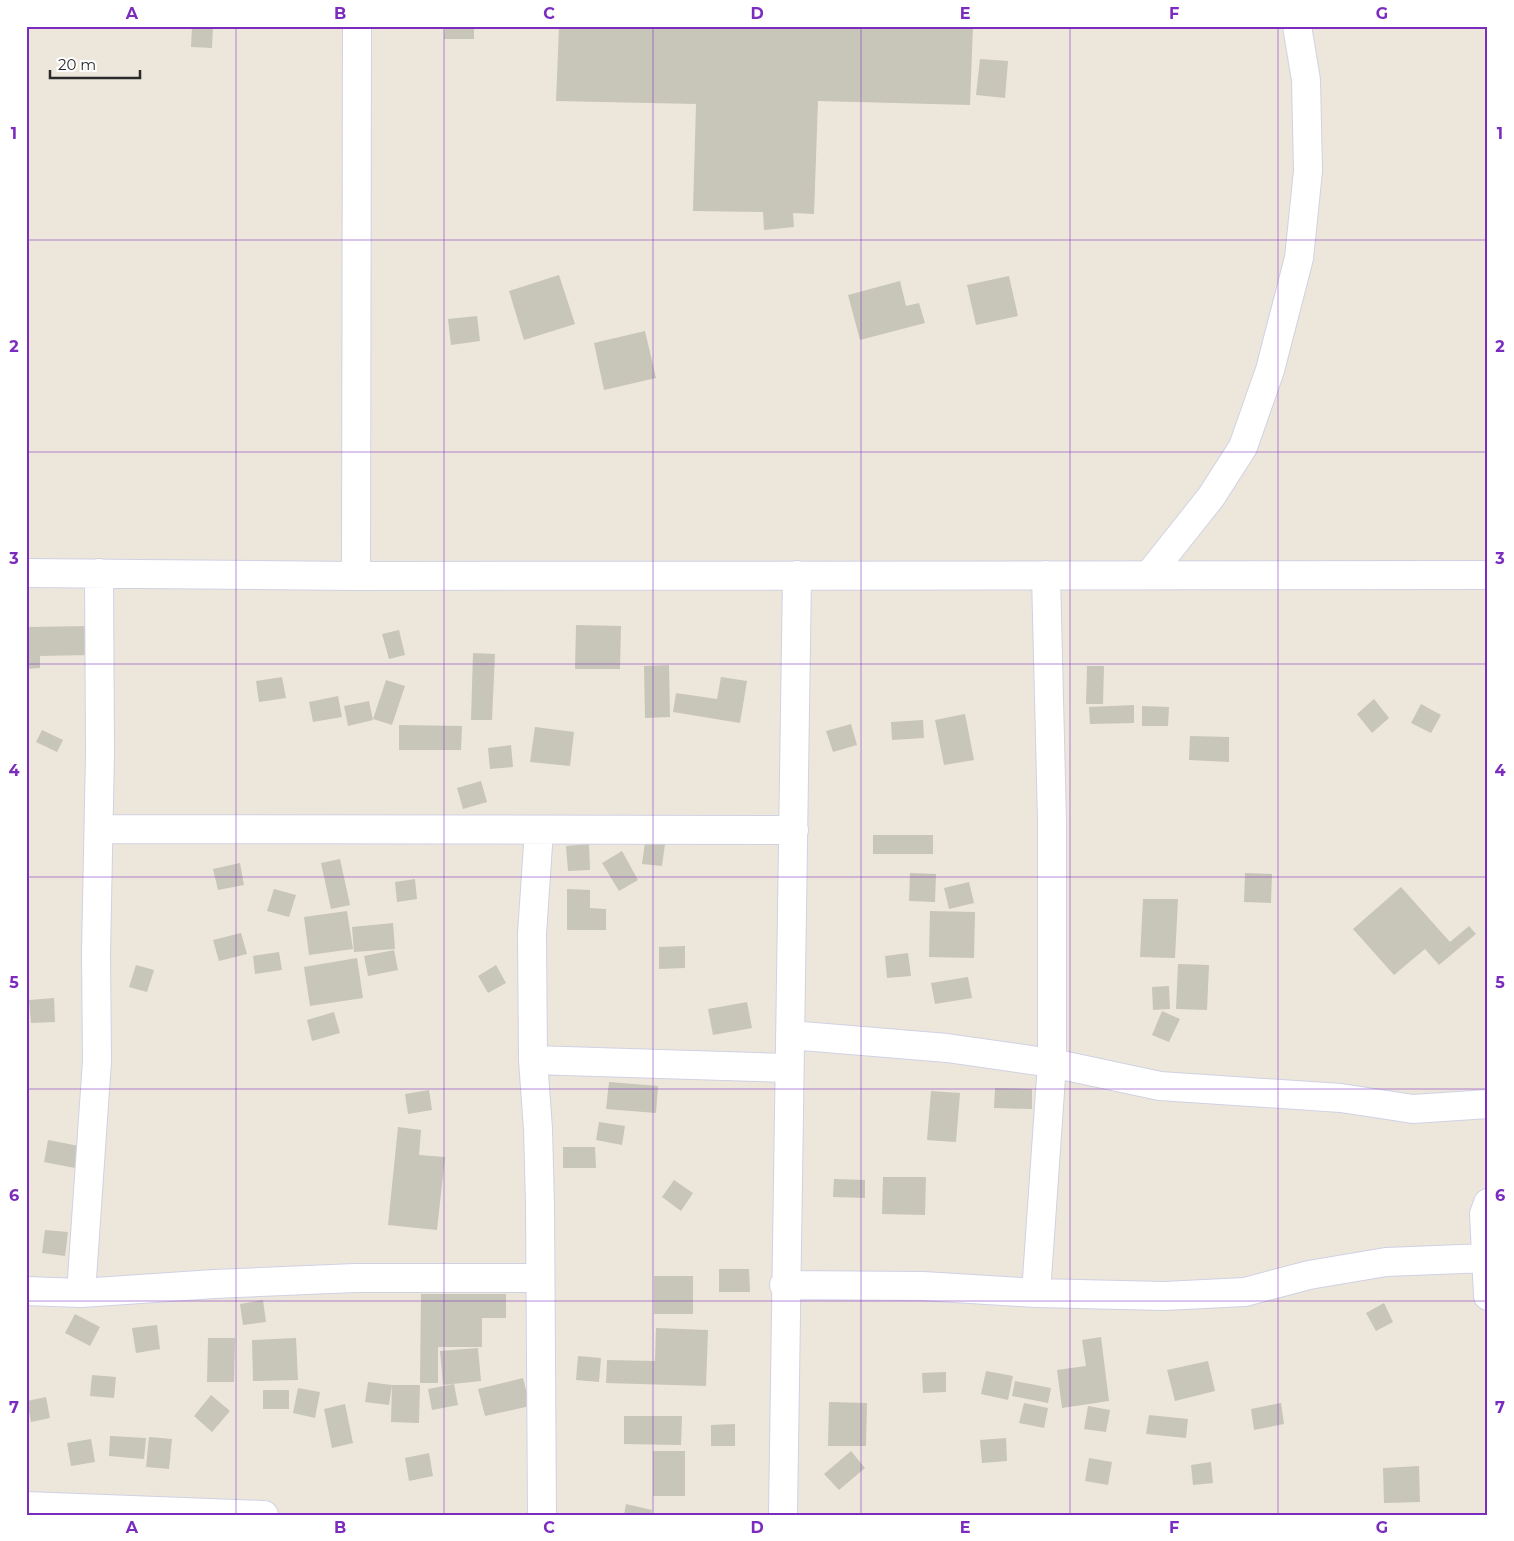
<svg xmlns="http://www.w3.org/2000/svg" width="1514" height="1541" font-family="Montserrat,sans-serif">
<style>
.building{fill:#c8c5b9}
.lines{fill:none;stroke-linecap:round;stroke-linejoin:round}
.minor-casing{stroke:#d0d1e4;stroke-width:30}
.minor{stroke:#fff;stroke-width:28}
.grid{fill:none;stroke:#7b2cbf;stroke-width:1;stroke-opacity:0.55}
.neatline{fill:none;stroke:#7b2cbf;stroke-width:2}
.grid-label{font-size:16px;text-anchor:middle;font-weight:bold;fill:#7b2cbf}
</style>
<rect width="100%" height="100%" fill="#ede7db"/>
<path class="building" d="M192,26H213L212,48L191,47Z
M445,26H474V39H444Z
M559,26H973L970,105L818,101L814,214L793,213L794,227L764,230L763,212L693,211L696,104L556,101Z
M980,59L1008,61L1005,98L976,95Z
M559,275L575,324L524,340L509,291Z
M1009,276L1018,316L976,325L967,285Z
M900,281L906,306L919,303L925,323L860,340L848,295Z
M477,316L480,341L451,345L448,319Z
M645,331L656,378L604,390L594,343Z
M576,625L621,626L620,669H575Z
M91,626V655L40,656V668L26,669V627Z
M399,630L405,655L389,659L382,634Z
M473,653L495,654L492,720H471Z
M669,665L670,717L645,718L644,666Z
M1087,666H1104L1103,704H1086Z
M282,677L286,698L259,702L256,681Z
M721,677L747,681L740,723L673,712L676,693L717,699Z
M386,680L405,686L392,725L373,719Z
M338,696L342,717L313,722L309,702Z
M1374,699L1389,718L1372,733L1357,714Z
M369,701L373,720L348,726L344,706Z
M1421,704L1441,715L1431,733L1411,723Z
M1134,705V723L1090,724L1089,707Z
M1142,706L1169,707L1168,726H1142Z
M965,714L974,760L944,765L935,720Z
M923,720L924,738L892,740L891,722Z
M851,724L857,745L833,752L826,731Z
M399,725L462,726L461,750H399Z
M535,727L574,732L570,766L530,762Z
M42,730L63,740L57,752L36,742Z
M1190,736L1229,737V762L1189,760Z
M511,745L513,767L490,769L488,748Z
M481,781L487,802L463,809L457,788Z
M873,835H933V854H873Z
M645,842L665,844L662,866L642,864Z
M589,844L590,870L568,871L566,846Z
M622,851L638,880L619,891L602,863Z
M340,859L350,905L331,909L321,863Z
M240,863L244,885L218,890L213,869Z
M910,873L936,874L935,902L909,901Z
M1245,873L1272,874L1271,903L1244,902Z
M415,879L417,899L397,902L395,882Z
M969,882L974,903L949,909L944,888Z
M1401,887L1450,942L1469,926L1476,934L1439,965L1425,949L1394,975L1353,929Z
M274,889L296,895L289,917L267,911Z
M567,889L590,890V908L606,909V930H567Z
M1143,899H1178L1175,958L1140,957Z
M347,911L353,949L309,955L304,917Z
M930,911L975,912L974,958L929,957Z
M393,923L395,949L354,952L352,927Z
M241,933L247,954L219,961L213,940Z
M685,946V968L659,969V947Z
M394,950L398,970L368,976L364,956Z
M279,952L282,970L255,974L253,956Z
M908,953L911,976L887,978L885,956Z
M357,958L363,998L310,1006L304,967Z
M1178,964L1209,965L1207,1010L1176,1009Z
M136,965L154,970L147,992L129,987Z
M496,965L506,983L488,993L478,976Z
M968,977L972,998L935,1004L931,983Z
M1169,986L1170,1009L1153,1010L1152,987Z
M54,998L55,1022L31,1023L29,1000Z
M747,1002L752,1028L713,1035L708,1009Z
M1162,1011L1180,1019L1169,1042L1152,1035Z
M334,1012L340,1033L312,1041L307,1020Z
M609,1082L658,1086L656,1113L606,1109Z
M995,1088L1032,1089V1109L994,1108Z
M429,1090L432,1110L408,1114L405,1094Z
M931,1091L960,1093L956,1142L927,1140Z
M599,1122L625,1126L622,1145L596,1140Z
M398,1127L421,1130L419,1155L445,1157L437,1230L388,1225Z
M48,1140L79,1146L75,1168L44,1162Z
M563,1147H595L596,1168H563Z
M883,1177H926L925,1215L882,1214Z
M834,1179L865,1180V1198L833,1197Z
M674,1180L693,1193L681,1211L662,1197Z
M45,1230L68,1232L65,1256L42,1253Z
M719,1269H749L750,1292H719Z
M654,1276H693V1314H654Z
M421,1294H506V1318H482V1347H438V1383H420Z
M263,1300L266,1322L243,1325L240,1304Z
M1384,1303L1393,1322L1376,1331L1366,1313Z
M75,1314L100,1327L90,1346L65,1333Z
M157,1325L160,1349L136,1353L132,1328Z
M656,1328L708,1330L706,1386L606,1383L607,1360L655,1361Z
M1101,1337L1109,1401L1062,1408L1057,1370L1086,1366L1082,1340Z
M208,1338H235L234,1382H207Z
M296,1338L298,1380L253,1381L252,1340Z
M478,1348L481,1381L443,1385L440,1351Z
M578,1356L601,1358L599,1382L576,1380Z
M1208,1361L1215,1391L1175,1401L1167,1370Z
M986,1371L1013,1376L1008,1400L981,1394Z
M946,1372V1392L923,1393L922,1373Z
M92,1375L116,1377L114,1398L90,1396Z
M523,1378L530,1406L485,1416L478,1389Z
M1015,1381L1051,1388L1048,1403L1012,1396Z
M368,1382L392,1385L389,1405L365,1402Z
M454,1384L458,1405L432,1410L428,1389Z
M392,1385H420L419,1423L391,1422Z
M298,1388L320,1392L315,1418L293,1413Z
M263,1390H289V1409H263Z
M211,1395L230,1411L212,1432L194,1416Z
M46,1397L50,1418L31,1422L27,1401Z
M829,1402L867,1403L866,1446H828Z
M1024,1403L1048,1408L1044,1428L1019,1423Z
M1281,1403L1284,1424L1254,1430L1251,1409Z
M345,1404L353,1443L332,1448L324,1409Z
M1088,1406L1110,1410L1106,1432L1084,1429Z
M1149,1415L1188,1419L1186,1438L1146,1434Z
M624,1416H682L681,1445L624,1444Z
M735,1424V1446H711V1425Z
M110,1436L146,1438L144,1459L109,1456Z
M149,1437L172,1439L169,1469L146,1467Z
M1006,1438L1007,1461L982,1463L980,1440Z
M91,1439L95,1462L71,1466L67,1443Z
M653,1451H685V1496H653Z
M851,1451L865,1468L839,1490L824,1474Z
M429,1453L433,1476L409,1481L405,1458Z
M1089,1458L1112,1462L1108,1485L1085,1481Z
M1211,1462L1213,1483L1193,1485L1191,1465Z
M1419,1466L1420,1502L1384,1503L1383,1468Z
M626,1504L652,1510L651,1515H624Z"/>
<g class="lines">
<g class="minor-casing">
<path id="minor" d="M26,573L356,576L1488,575
M1149,575L1211,497L1243,447L1270,370L1299,258L1308,171L1306,80L1297,26
M356,576L357,26
M99,829L794,830
M539,830L532,934L533,1060L538,1129L540,1204L542,1515
M790,1035L947,1048L1052,1063L1160,1086L1341,1098L1413,1109L1488,1104
M533,1060L788,1068
M1488,1203L1484,1214L1488,1296
M784,1285L923,1286L1036,1293L1164,1296L1245,1292L1309,1275L1386,1262L1487,1258
M26,1291L81,1293L214,1284L355,1278H540
M81,1293L97,1061L96,953L100,753L99,573
M1036,1293L1052,1063V821L1046,575
M26,1506L264,1515
M783,1515C785,1202 793,889 797,575"/>
</g>
<use href="#minor" class="minor"/>
</g>
<path class="grid" d="M236,26V1515M444,26V1515M653,26V1515M861,26V1515M1070,26V1515M1278,26V1515M26,240H1488M26,452H1488M26,664H1488M26,877H1488M26,1089H1488M26,1301H1488"/>
<rect width="1514" height="1541" fill="none" stroke="#ffffff" stroke-width="55"/>
<path d="M50 70v8h90v-8" fill="none" stroke="#2a2a2a" stroke-width="2.5"/>
<text x="58" y="70" font-size="15" fill="#2a2a2a" stroke="#ffffff" stroke-width="4" paint-order="stroke">20 m</text>
<rect x="28" y="28" width="1458" height="1486" class="neatline"/>
<g class="grid-label">
<text x="132" y="19">A</text>
<text x="340" y="19">B</text>
<text x="549" y="19">C</text>
<text x="757" y="19">D</text>
<text x="965" y="19">E</text>
<text x="1174" y="19">F</text>
<text x="1382" y="19">G</text>
<text x="14" y="139">1</text>
<text x="1500" y="139">1</text>
<text x="14" y="352">2</text>
<text x="1500" y="352">2</text>
<text x="14" y="564">3</text>
<text x="1500" y="564">3</text>
<text x="14" y="776">4</text>
<text x="1500" y="776">4</text>
<text x="14" y="988">5</text>
<text x="1500" y="988">5</text>
<text x="14" y="1201">6</text>
<text x="1500" y="1201">6</text>
<text x="14" y="1413">7</text>
<text x="1500" y="1413">7</text>
<text x="132" y="1533">A</text>
<text x="340" y="1533">B</text>
<text x="549" y="1533">C</text>
<text x="757" y="1533">D</text>
<text x="965" y="1533">E</text>
<text x="1174" y="1533">F</text>
<text x="1382" y="1533">G</text>
</g>
</svg>
